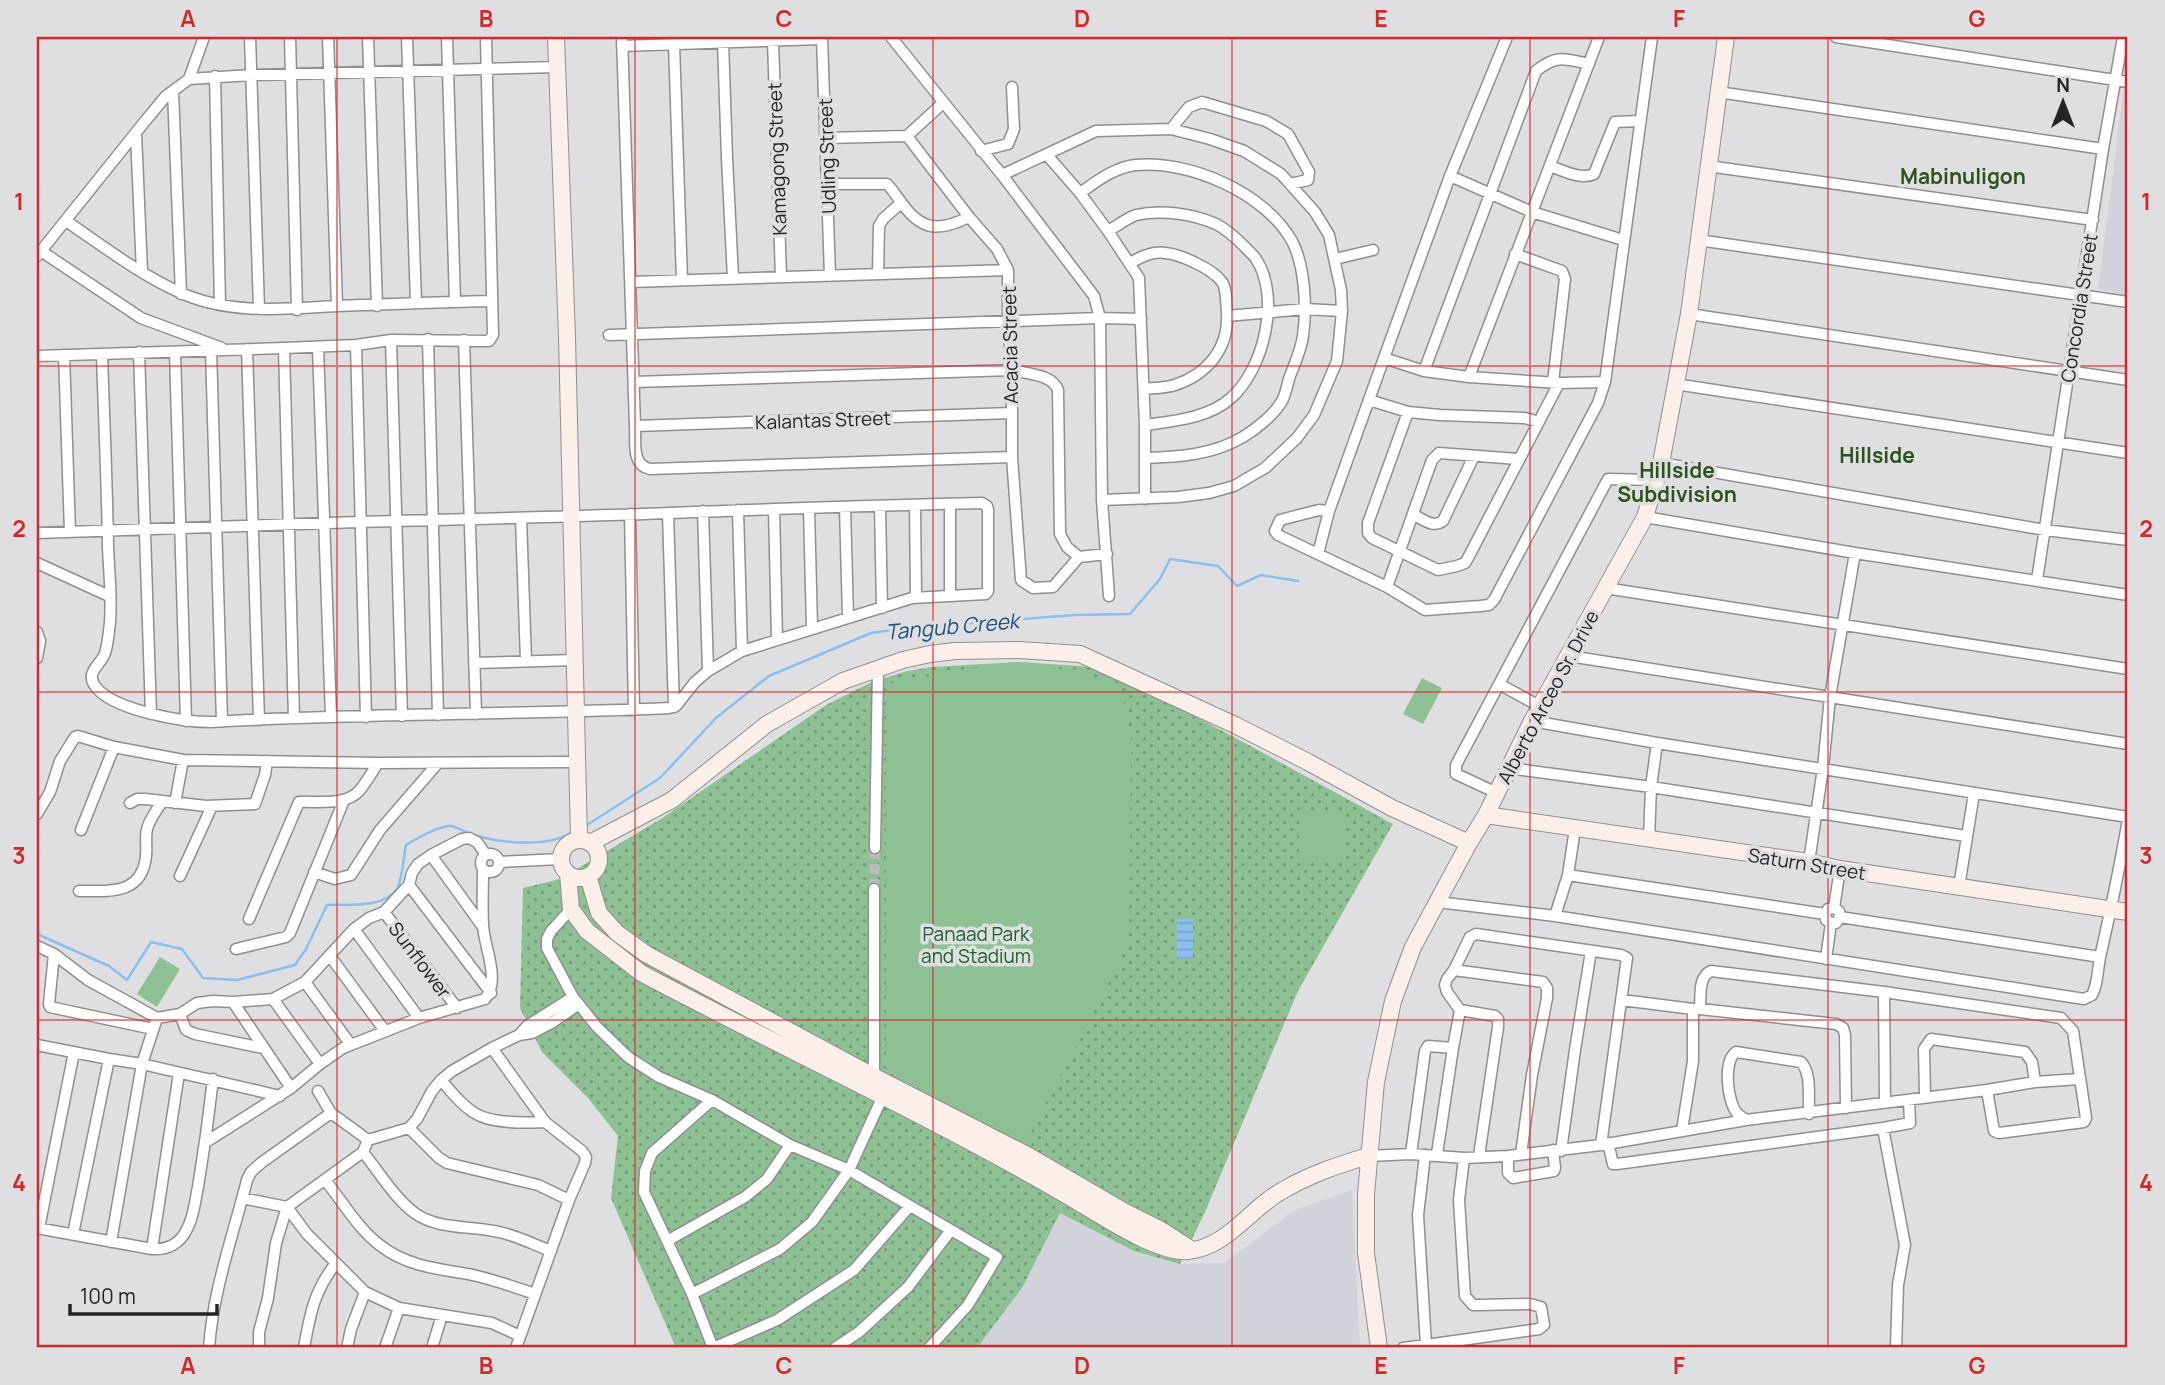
<svg xmlns="http://www.w3.org/2000/svg" width="2165" height="1385" font-family="Manrope,sans-serif">
<style>
.built{fill:#d2d2db}
.park{fill:url(#park-dots)}
.pitch{fill:#8dc093}
.water{fill:url(#water-rules)}
.lines{fill:none;stroke-linecap:round;stroke-linejoin:round}
.stream{stroke:#8bbff0;stroke-width:2.5}
.street-tunnel{stroke:#bababb;stroke-width:10;stroke-dasharray:10 5;stroke-linecap:butt}
.street-casing{stroke:#8f8f91;stroke-width:13}
.secondary-casing{stroke:#8f8f91;stroke-width:18}
.street{stroke:#fff;stroke-width:10}
.secondary{stroke:#fceee8;stroke-width:16}
.grid{fill:none;stroke:#d62828;stroke-width:2;stroke-opacity:0.55}
.labels{text-anchor:middle;dominant-baseline:central;stroke-width:7;stroke-linejoin:round;paint-order:stroke}
.street-label{font-size:19px;fill:#242425;stroke:#dfdfe1}
.park-label{font-size:19px;fill:#16652a;stroke:#dfdfe1}
.neighbourhood-label{font-size:21px;font-weight:bold;fill:#29541a;stroke:#dfdfe1}
.water-label{font-size:21px;font-style:italic;fill:#1a517f;stroke:#dfdfe1}
.neatline{fill:none;stroke:#d62828;stroke-width:2.5}
.grid-label{font-size:23px;text-anchor:middle;font-weight:bold;fill:#d62828}
</style>
<defs>
<pattern id="park-dots" width="8" height="8" patternUnits="userSpaceOnUse" patternTransform="scale(1.75)"><rect width="8" height="8" fill="#8dc093"/><path d="M2 2h.1M6 6h.1" fill="none" stroke="#739c78" stroke-width="1.8" stroke-linecap="round"/></pattern>
<pattern id="water-rules" width="6" height="5" patternUnits="userSpaceOnUse" patternTransform="scale(1.75)"><rect width="6" height="5" fill="#8bbff0"/><path d="M0 2.5h6" fill="none" stroke="#78a4ce"/></pattern>
</defs>
<rect width="100%" height="100%" fill="#dfdfe1"/>
<path class="built" d="M2124,87L2128,88V295L2098,289Z
M1352,1190L1360,1348H977L1022,1288L1060,1213L1134,1251L1180,1264L1225,1263L1293,1211Z"/>
<path class="park" d="M1019,662L1094,667L1106,670L1221,730L1393,824L1298,991L1205,1212L1180,1264L1134,1251L1060,1213L1022,1288L977,1348H676L611,1198L618,1136L588,1098L542,1052L520,1008L523,888L560,879L661,819L826,705L872,682L907,671L932,667Z"/>
<path class="pitch" d="M979,667H1053L1120,684L1131,738L1129,943L1024,1146L886,1071V684Z
M1422,678L1442,688L1423,724L1403,714Z
M1299,814H1343V862H1299Z
M160,957L180,969L157,1007L137,994Z"/>
<path class="water" d="M1177,919H1193V959H1177Z"/>
<g class="lines">
<path class="stream" d="M587,825L660,778L716,718L769,676L871,633L934,624L973,623L1074,615L1130,614L1160,579L1170,559L1218,566L1237,586L1261,575L1298,581
M37,934L109,966L127,980L151,942L182,949L203,978L237,980L295,965L306,949L327,905C348,904 383,909 397,889C402,881 404,855 406,845C416,839 439,825 451,826C457,827 465,832 471,834C498,843 546,848 571,833"/>
<path class="street-tunnel" d="M874,889L875,848"/>
<g class="street-casing">
<path id="street" d="M250,37L259,309
M290,37L297,310
M328,37L337,306
M368,37L377,306
M407,37L416,303
M447,37L455,302
M622,37L635,426C636,442 631,465 650,469L1012,457
M822,37L830,276
M891,37L1002,175L1094,296L1100,318L1102,500L1109,596
M1836,37L2128,82
M773,41L781,277
M723,42L727,158L733,278
M674,44L682,280
M622,46L822,39
M215,76L220,305
M189,79L251,75L557,67
M173,91L181,294
M1718,92L2103,149
M1171,129L1189,107L1202,102L1266,121L1288,134L1309,172L1308,180L1290,184
M136,133L142,272
M907,136L943,103
M827,138L907,136L969,217L997,249L1008,270V321L1012,370V457L1021,580L1033,588L1053,587L1079,557L1107,554
M981,151L1008,144L1014,129L1012,87
M1047,155L1080,193L1108,231L1139,278L1145,425V499
M1550,166C1564,171 1581,180 1594,174L1615,122L1640,121
M1708,166L2093,220
M1002,175L1096,131L1171,129L1210,139L1244,151L1281,174L1315,212L1329,235L1341,290L1342,311L1337,361L1314,415L1297,438L1265,468L1234,486L1209,493L1178,497L1102,500
M1450,176L1532,212L1623,240
M828,184H887C893,190 896,196 901,202C921,231 939,232 969,217
M1080,193C1097,181 1115,167 1136,165C1190,160 1265,193 1292,241C1305,266 1307,308 1303,336C1301,350 1295,363 1290,376C1287,384 1286,394 1282,401C1274,415 1256,429 1243,437C1213,455 1178,457 1145,458
M66,221C103,246 139,274 179,292C228,315 285,309 337,306C389,304 441,302 492,301
M1108,231C1117,226 1127,218 1136,215C1161,209 1193,214 1216,224C1226,229 1237,239 1245,247C1248,251 1254,255 1256,259C1281,297 1264,369 1231,398C1209,418 1174,421 1145,425
M1698,240L2128,302
M41,251L141,318L222,348
M1515,254L1562,271L1565,279L1553,382
M37,256L146,120L166,96L189,79L204,37
M1335,259L1373,250
M1130,263C1141,257 1152,251 1165,253C1180,254 1213,269 1222,282C1227,289 1226,304 1227,313C1229,348 1208,374 1175,385C1166,388 1154,388 1144,389
M878,274L879,226L883,219L901,203
M631,282L1008,270
M1689,314L2128,380
M1227,316L1305,309L1342,311
M609,335L1100,318L1141,319
M428,339L438,715
M391,340L402,716
M464,340L476,714
M356,345L366,717
M318,347L331,717
M284,348L294,718
M247,349L259,720
M211,350L222,721
M139,352L151,714
M175,352L186,721
M64,355L70,532
M37,356L284,348L356,345L391,340L489,341L493,335L486,37
M1384,358L1424,371L1469,377L1559,383L1605,382
M1424,371L1536,71C1557,54 1565,59 1589,64
M1469,377L1599,37
M634,382L1012,370C1027,374 1052,374 1058,390L1060,534L1067,547L1079,557
M1675,384L2128,453
M1369,400L1408,412L1440,415L1525,418L1539,422
M1408,412L1368,523V533L1372,538L1438,570L1457,566L1465,563L1468,558L1559,383
M635,426L1012,413
M1661,463L2045,530L2128,540
M950,504V595
M915,505L916,597
M880,506L882,608
M845,507L848,617
M774,509L777,638
M809,509L812,628
M738,510L742,651
M703,511L708,671
M1329,511L1319,510L1280,520L1275,531L1278,535L1387,587L1425,610L1480,606L1489,605L1494,600L1598,403L1605,382L1652,37
M668,513L674,707
M630,514L634,710
M1414,515C1424,520 1433,528 1443,521L1474,456
M1645,517L1855,553L2128,595
M521,518L526,661
M37,533C144,530 251,525 359,522C463,519 566,517 670,513C774,509 878,505 982,503L987,506L988,510V591L986,594L912,598L742,651L708,671L695,682L676,706L669,708C516,715 363,713 210,722C182,722 112,710 95,686C85,672 101,665 105,653C108,644 109,631 110,622C112,597 109,571 108,547C107,482 104,418 102,354
M1318,554L1329,511L1384,358L1450,176L1507,37
M37,563L109,596
M2037,580L2103,149L2123,37
M1387,587L1432,460L1439,453L1518,459
M1605,588L2128,669
M37,632L40,641L37,658
M1569,656L2128,744
M474,663L575,660
M1499,684L1541,707
M1532,721L1657,743L2128,817
M1508,768L1651,787L1966,836
M1497,793L1456,774V765L1608,479L1657,480
M130,803L137,799H145L206,806L255,804L265,775L267,761
M175,803L183,760
M37,814L50,792L60,761L75,737L78,736L114,747L183,760L378,763
M81,830L114,747
M1649,840L1651,787L1657,743
M875,848L878,668
M481 863a9 9 0 1 1 18 0a9 9 0 1 1-18 0Z
M431,855L483,927
M499,862L561,859
M1809,862L1823,768L1830,697L1855,553
M314,872L335,879L351,875L380,830L438,763
M1568,875L1825,914
M180,876L212,806
M409,885L491,993
M1959,887L1974,793
M874,889V1082
M79,891C110,891 142,895 146,856C147,847 145,837 147,829C150,818 157,809 163,801
M1437,902L1555,916L2084,999L2092,995C2099,981 2097,968 2101,953C2111,909 2120,865 2128,820
M1834,908L1828,909L1825,914L1826,920L1831,923H1836L1840,917L1839,911L1834,908L1840,869
M571,909L551,931L547,939V948L573,997L597,1027L628,1057L659,1077L712,1100L790,1145L849,1170L997,1257L968,1305L929,1348
M384,912L457,1008
M1555,916L1568,875L1575,829
M1840,917L2100,957
M249,919L299,802C316,801 346,806 359,791C366,783 372,772 378,763L576,762
M354,929L419,1018
M37,946L54,954L88,980L157,1018L180,1014L197,1003L213,1001L233,1002L273,999L305,982L354,929L369,918L384,912L409,885L412,873L418,864L431,855L462,839L469,838L477,842L486,855
M236,949L286,937L290,933L344,800
M54,954L49,1004L50,1007L153,1029
M330,956L385,1031
M1826,959L1831,923
M1454,970L1543,982L1547,988V998L1532,1075L1521,1154
M305,982L351,1045
M1884,992L1885,1102
M273,999L320,1064
M1622,1000L1693,1009
M233,1002L291,1088
M1700,1009L1836,1024L1843,1028L1845,1035L1846,1108
M1460,1010L1495,1016L1498,1019V1027L1479,1156
M180,1014L186,1030L195,1034L263,1048
M519,1035L527,1026L573,997
M37,1045L109,1059L142,1064L280,1096
M492,1048L545,1122L582,1151L586,1157L585,1163L569,1200L516,1348
M441,1080C451,1091 460,1104 473,1112C490,1124 524,1123 545,1122
M1987,1090L2035,1082L2080,1079
M318,1091L331,1113L368,1140
M1925,1097L1924,1049L1931,1039L2025,1052L2032,1062L2035,1082
M712,1100L652,1153L645,1171L644,1192L692,1294L713,1348
M1746,1120C1743,1118 1740,1116 1737,1113C1727,1101 1723,1061 1736,1052L1801,1062C1812,1074 1808,1097 1809,1114
M409,1128L439,1158L447,1163L538,1185L569,1200
M1883,1128L1905,1245L1898,1285L1896,1348
M206,1142L291,1088L320,1064L343,1048L419,1018L485,999C501,980 484,947 483,925C482,906 483,888 483,869
M1608,1143L1613,1164H1617L1883,1128L1910,1123L1909,1100
M1561,1151L1575,1050L1591,951
M363,1152C379,1172 395,1199 416,1214C438,1229 469,1226 494,1231C514,1234 532,1244 551,1251
M1411,1154L1425,1051L1428,1046L1453,1048L1460,1010L1447,992L1445,985L1447,979L1454,970L1470,937L1476,934L1621,955L1627,958L1601,1145L1746,1120L1987,1090L1994,1131L1999,1133L2084,1122L2086,1118L2073,1031L2061,1018L1884,992L1711,971C1698,977 1701,995 1700,1009H1693V1061L1682,1130
M1437,1154L1453,1048
M1425,1155L1418,1215L1426,1345L1539,1329L1544,1325L1541,1307L1530,1304L1478,1305H1473L1465,1296L1459,1200L1464,1158
M1368,1156L1411,1154L1464,1158L1508,1156L1601,1145
M1508,1156V1173L1513,1178L1554,1171L1555,1168L1553,1150
M325,1180C343,1202 358,1229 381,1246C408,1267 441,1269 473,1275C494,1280 515,1287 535,1294
M242,1198L287,1207L307,1234L365,1292L399,1308L492,1323L520,1336
M37,1228L152,1249C167,1250 180,1244 187,1229C194,1217 195,1200 198,1187C204,1151 209,1115 213,1079
M39,1228L74,1052
M73,1234L109,1059
M667,1241L745,1197L767,1179L790,1145
M111,1242L142,1064L157,1018
M152,1249L179,1073
M692,1294L780,1249L812,1222L849,1170L882,1098
M209,1348C213,1290 233,1236 247,1180L251,1172L261,1163L331,1113
M259,1348V1332L268,1298L276,1243L287,1207L363,1152L368,1140L409,1128L417,1119L432,1091L441,1080L452,1071L492,1048L519,1035L532,1033L553,1022L579,1004
M304,1348C310,1314 314,1291 336,1263
M347,1348L351,1329L365,1292
M385,1348L399,1308
M432,1348L442,1315
M713,1348L777,1320L854,1270L909,1207
M835,1348L859,1332L908,1287L951,1230
M1403,1348L1426,1345"/>
</g>
<g class="secondary-casing">
<path id="secondary" d="M556,37L567,337L579,839
M1486,815L1809,862L1840,869L2128,912
M561 859a19 19 0 1 1 38 0a19 19 0 1 1-38 0Z
M590,843L672,800L767,724L843,681L903,660L930,654L955,651L1019,650L1080,654L1235,725L1308,762L1392,808L1469,843
M568,874L571,909L587,931L641,973C784,1049 933,1117 1073,1199C1100,1215 1158,1254 1188,1251C1227,1247 1249,1210 1280,1192C1308,1175 1338,1165 1368,1156
M588,876L599,913L617,933L646,954L875,1077L1027,1155L1125,1212L1161,1230L1192,1250
M1379,1348L1366,1253V1194L1376,1082L1393,1001L1413,947L1469,843L1486,815L1532,721L1645,517L1661,463L1689,314L1726,37"/>
</g>
<use href="#street" class="street"/>
<use href="#secondary" class="secondary"/>
</g>
<path class="grid" d="M337,37V1348M635,37V1348M933,37V1348M1232,37V1348M1530,37V1348M1828,37V1348M37,366H2128M37,692H2128M37,1020H2128"/>
<g class="labels">
<g class="street-label">
<text transform="translate(827 156) rotate(-92)">Udling Street</text>
<text transform="translate(777 159) rotate(-92)">Kamagong Street</text>
<text transform="translate(2079 308) rotate(-81)">Concordia Street</text>
<text transform="translate(1010 345) rotate(-91)">Acacia Street</text>
<text transform="translate(823 420) rotate(-2)">Kalantas Street</text>
<text transform="translate(1548 697) rotate(-62)">Alberto Arceo Sr. Drive</text>
<text transform="translate(1807 864) rotate(9)">Saturn Street</text>
<text transform="translate(420 960) rotate(53)">Sunflower</text>
</g>
<g class="park-label">
<text x="976" y="934">Panaad Park<tspan x="976" dy="22">and Stadium</tspan></text>
</g>
<g class="neighbourhood-label">
<text x="1963" y="176">Mabinuligon</text>
<text x="1877" y="455">Hillside</text>
<text x="1677" y="470">Hillside<tspan x="1677" dy="24">Subdivision</tspan></text>
</g>
<g class="water-label">
<text transform="translate(952 626) rotate(-5)">Tangub Creek</text>
</g>
</g>
<rect width="2165" height="1385" fill="none" stroke="#dfdfe1" stroke-width="77"/>
<g transform="translate(2063 102)" stroke="#dfdfe1" stroke-width="5" paint-order="stroke">
<path d="M0-5L12 26L0 18L-12 26Z" fill="#242425"/>
<text y="-10" font-size="19" font-weight="bold" text-anchor="middle" fill="#242425">N</text>
</g>
<path d="M70 1304v10h147v-10" fill="none" stroke="#242425" stroke-width="3.5"/>
<text x="80" y="1304" font-size="21" fill="#242425" stroke="#dfdfe1" stroke-width="5" paint-order="stroke">100 m</text>
<rect x="38" y="38" width="2088" height="1308" class="neatline"/>
<g class="grid-label">
<text x="188" y="27">A</text>
<text x="486" y="27">B</text>
<text x="784" y="27">C</text>
<text x="1082" y="27">D</text>
<text x="1381" y="27">E</text>
<text x="1679" y="27">F</text>
<text x="1977" y="27">G</text>
<text x="19" y="210">1</text>
<text x="2146" y="210">1</text>
<text x="19" y="537">2</text>
<text x="2146" y="537">2</text>
<text x="19" y="864">3</text>
<text x="2146" y="864">3</text>
<text x="19" y="1191">4</text>
<text x="2146" y="1191">4</text>
<text x="188" y="1374">A</text>
<text x="486" y="1374">B</text>
<text x="784" y="1374">C</text>
<text x="1082" y="1374">D</text>
<text x="1381" y="1374">E</text>
<text x="1679" y="1374">F</text>
<text x="1977" y="1374">G</text>
</g>
</svg>
